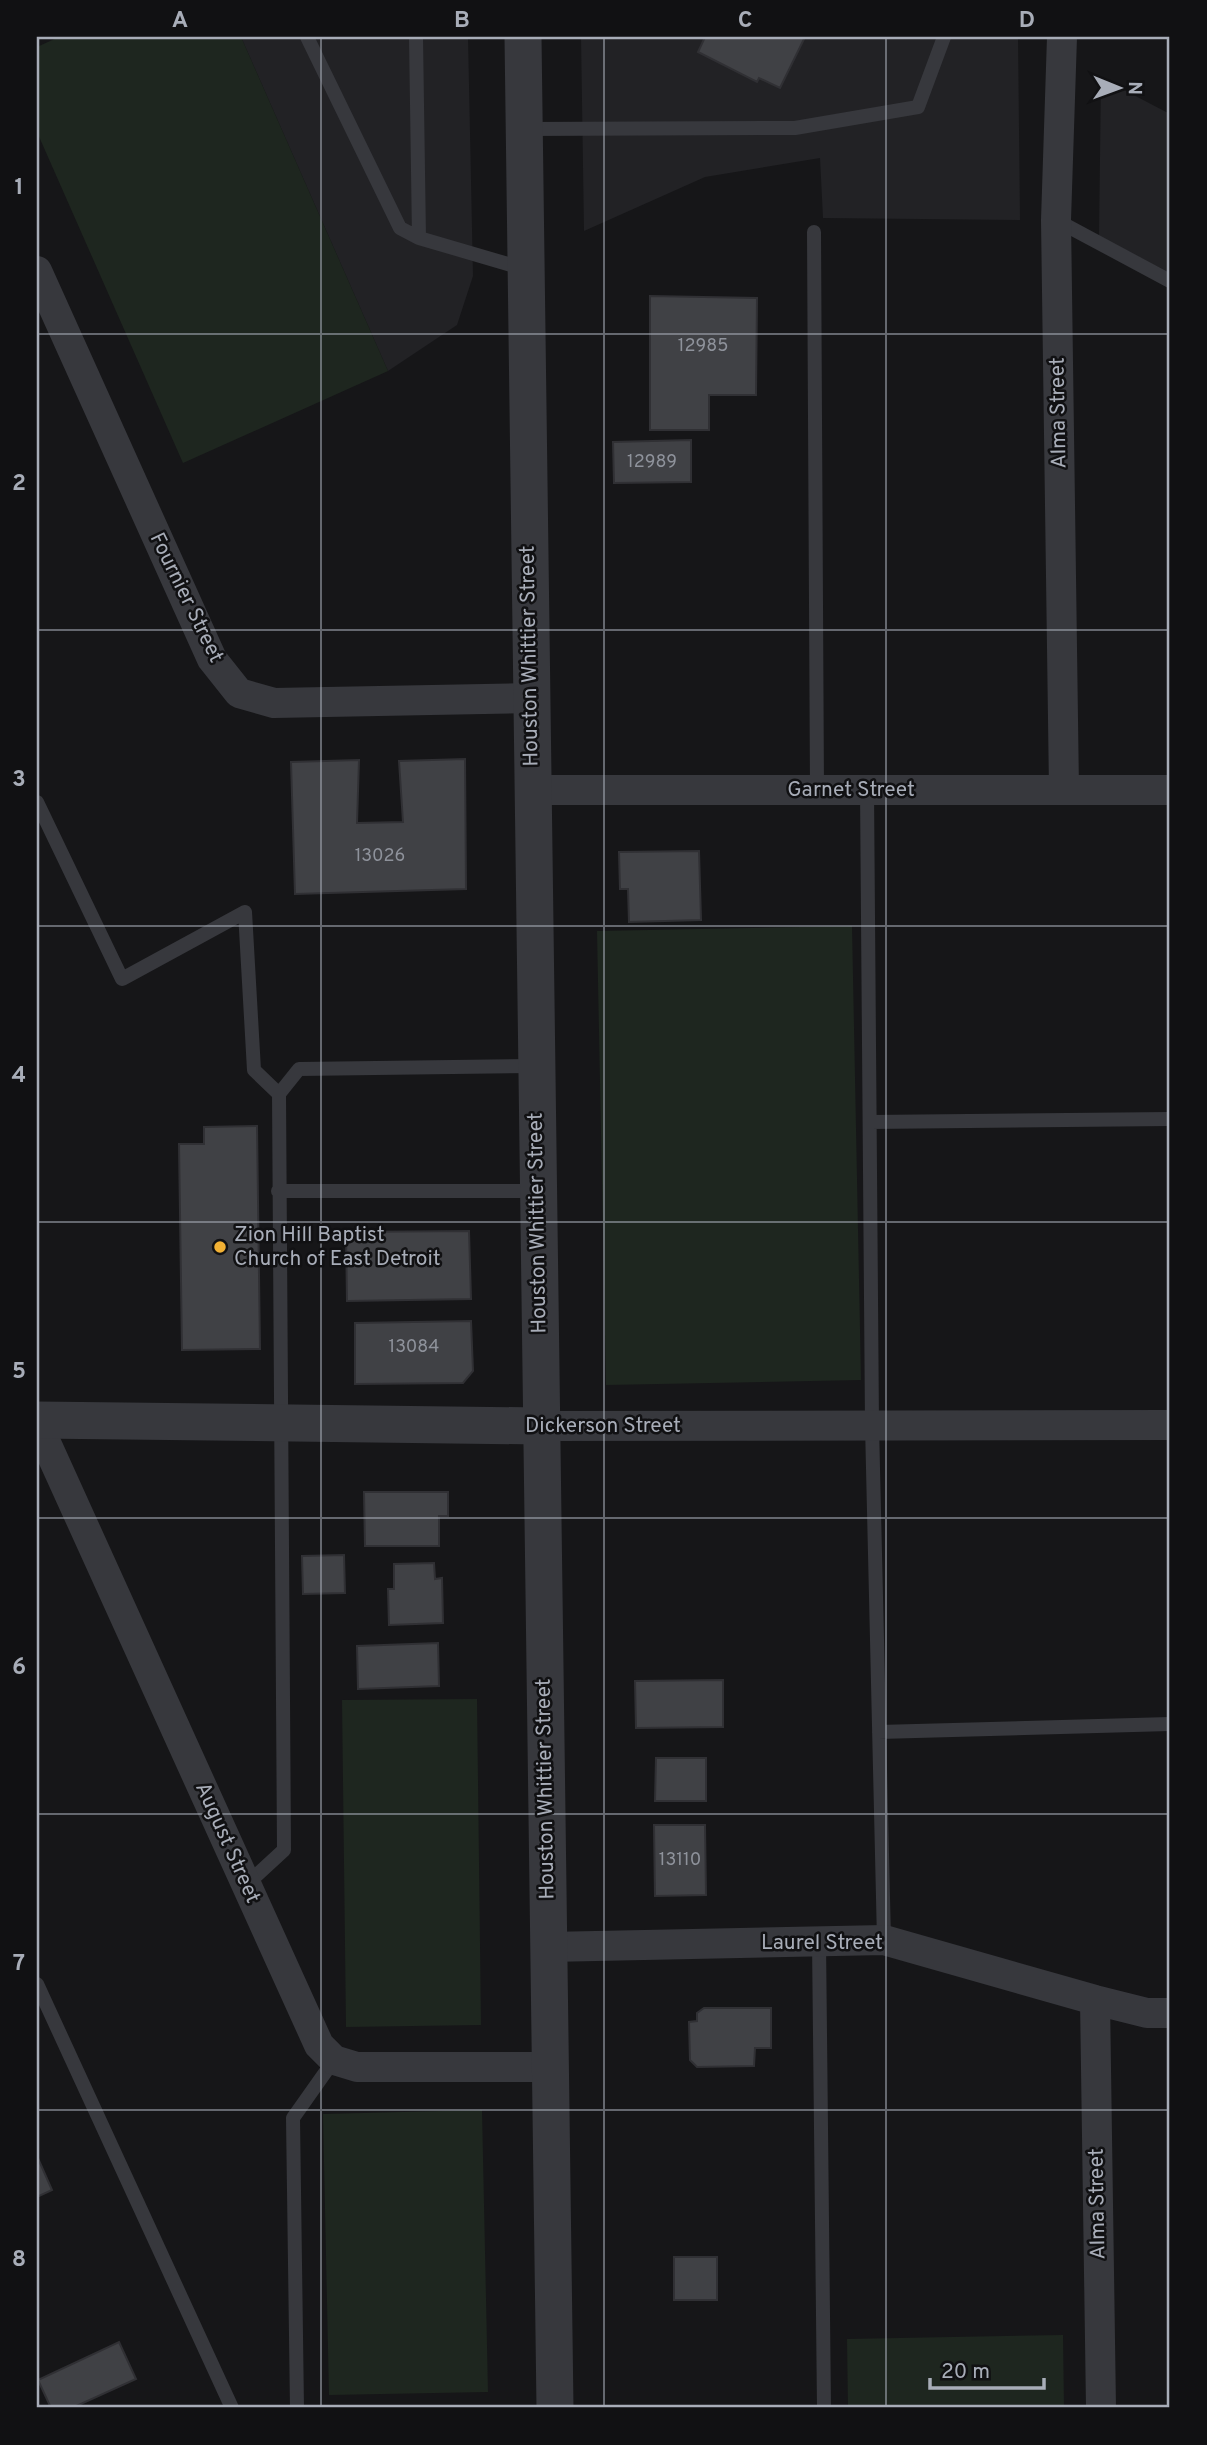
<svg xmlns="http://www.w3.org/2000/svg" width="1207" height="2445" font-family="Overpass,sans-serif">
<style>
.built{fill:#222225}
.green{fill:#1e261f}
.building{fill:#404145;stroke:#303034;stroke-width:2}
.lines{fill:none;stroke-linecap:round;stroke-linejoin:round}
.service{stroke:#37383d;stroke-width:14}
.minor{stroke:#37383d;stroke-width:30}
.tertiary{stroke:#37383d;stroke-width:37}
.grid{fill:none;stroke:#a8adb8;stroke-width:2;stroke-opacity:0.55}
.poi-dot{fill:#f2b134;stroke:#111113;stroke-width:2.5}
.labels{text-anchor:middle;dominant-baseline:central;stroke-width:5;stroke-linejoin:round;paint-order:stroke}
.number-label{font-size:18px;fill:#8e929b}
.street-label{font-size:21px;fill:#a8adb8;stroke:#111113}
.poi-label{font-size:21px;fill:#a8adb8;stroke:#111113;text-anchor:start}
.neatline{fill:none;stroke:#a8adb8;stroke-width:2.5}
.grid-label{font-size:23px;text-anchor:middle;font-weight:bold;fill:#a8adb8}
</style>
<rect width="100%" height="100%" fill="#161618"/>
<path class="built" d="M241,37H468L473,276L457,325L388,371Z
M581,37H1018L1020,220L823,218L820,158L705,177L584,231Z
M1101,78L1170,114V273L1099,236Z"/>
<path class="green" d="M59,37H241L388,371L183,463L37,132V47Z
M852,926L861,1380L606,1385L597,931Z
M477,1699L481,2025L346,2027L342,1700Z
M482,2110L488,2392L329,2395L323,2114Z
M1063,2335L1064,2408H848L847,2339Z"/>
<path class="building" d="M705,37H805L780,88L759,78L757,82L698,52Z
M650,296L757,298L756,395H709V430H650Z
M691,440V482L614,483L613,442Z
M465,759L466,889L295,894L291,762L359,760L357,823L403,822L399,761Z
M699,851L701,920L629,922L628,889H620L619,852Z
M257,1126L260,1349L182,1350L179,1144H204V1127Z
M469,1231L471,1299L347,1301L346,1232Z
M471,1321L473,1371L463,1383L355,1384V1323Z
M364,1492H448V1516H439V1546H365Z
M344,1555L345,1593L303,1594L302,1556Z
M434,1563L435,1579L442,1578L443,1623L389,1625L388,1589H394V1564Z
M438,1643L439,1686L358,1689L357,1646Z
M723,1680V1727L636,1728L635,1681Z
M656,1758H706V1801H655Z
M654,1825H705L706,1895L655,1896Z
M704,2008H771V2048H755L754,2066L697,2067L690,2060L689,2022L697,2021V2013Z
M37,2156L52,2190L37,2197Z
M674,2257H717V2300H674Z
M119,2342L136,2379L72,2408H51L38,2380Z"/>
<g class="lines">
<path class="service" d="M307,37L400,228L419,238L525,269
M416,37L419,238
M525,129L795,128L918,107L944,37
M1056,220L1170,281
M814,232L817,790
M867,790L872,1425L884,1940
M37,802L122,979L245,912L254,1070L279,1094
M870,1122L1170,1119
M278,1191H537
M879,1732L1170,1724
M246,1885L284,1850L279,1094L299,1069L536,1066
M819,1941L824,2408
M37,1984L232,2408
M297,2408L293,2118L334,2060"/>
<path class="minor" d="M1062,37L1056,220L1064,790
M37,271L212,659L239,693L274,703L530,698
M532,790H1170
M37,1423L319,2045L334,2060L357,2067H550
M540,1426L1170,1425
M548,1947L884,1940L1095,2000L1147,2013H1170
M1095,2000L1101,2408"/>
<path class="tertiary" d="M523,37L555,2408
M37,1420L540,1426"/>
</g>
<path class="grid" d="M321,37V2408M604,37V2408M886,37V2408M37,334H1170M37,630H1170M37,926H1170M37,1222H1170M37,1518H1170M37,1814H1170M37,2110H1170"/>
<circle class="poi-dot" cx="220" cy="1247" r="7"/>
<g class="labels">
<g class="number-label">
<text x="703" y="346">12985</text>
<text x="652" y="462">12989</text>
<text x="380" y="856">13026</text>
<text x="414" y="1347">13084</text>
<text x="680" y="1860">13110</text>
</g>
<g class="street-label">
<text transform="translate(1059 413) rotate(-91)">Alma Street</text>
<text transform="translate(186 598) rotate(64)">Fournier Street</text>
<text transform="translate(530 656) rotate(-91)">Houston Whittier Street</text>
<text x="851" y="790">Garnet Street</text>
<text transform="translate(538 1223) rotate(-91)">Houston Whittier Street</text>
<text x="603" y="1426">Dickerson Street</text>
<text transform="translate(546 1789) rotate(-91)">Houston Whittier Street</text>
<text transform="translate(227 1843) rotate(66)">August Street</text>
<text x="822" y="1943">Laurel Street</text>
<text transform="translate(1098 2204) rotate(-91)">Alma Street</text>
</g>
<g class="poi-label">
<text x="234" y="1235">Zion Hill Baptist<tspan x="234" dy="24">Church of East Detroit</tspan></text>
</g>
</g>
<rect width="1207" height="2445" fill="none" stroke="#111113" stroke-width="77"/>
<g transform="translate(1119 88) rotate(91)" stroke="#111113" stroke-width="5" paint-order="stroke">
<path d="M0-5L12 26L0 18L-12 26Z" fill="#a8adb8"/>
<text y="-10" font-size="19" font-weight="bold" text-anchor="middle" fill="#a8adb8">N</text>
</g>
<path d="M930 2378v10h114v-10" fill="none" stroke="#a8adb8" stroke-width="3.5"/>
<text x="941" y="2378" font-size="21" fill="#a8adb8" stroke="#111113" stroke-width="5" paint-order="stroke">20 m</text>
<rect x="38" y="38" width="1130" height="2368" class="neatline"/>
<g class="grid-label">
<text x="180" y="27">A</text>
<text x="462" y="27">B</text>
<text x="745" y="27">C</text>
<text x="1027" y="27">D</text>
<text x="19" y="194">1</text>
<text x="19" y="490">2</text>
<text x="19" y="786">3</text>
<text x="19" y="1082">4</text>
<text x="19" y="1378">5</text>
<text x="19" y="1674">6</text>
<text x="19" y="1970">7</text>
<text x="19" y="2266">8</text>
</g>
</svg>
